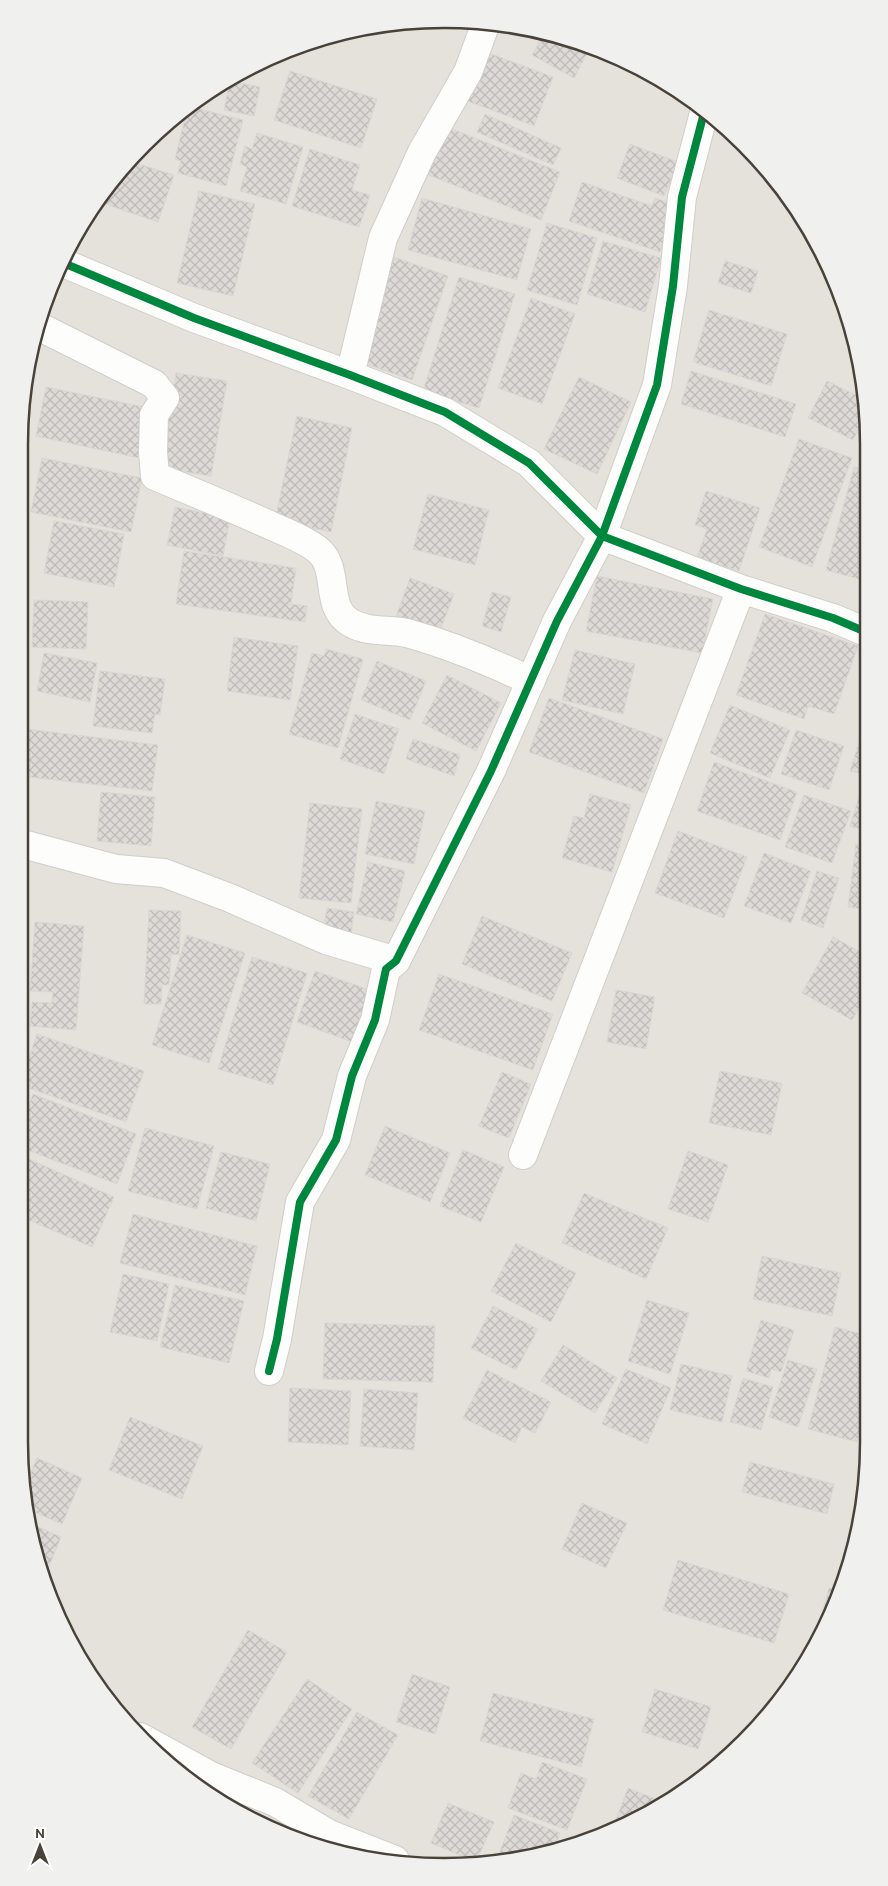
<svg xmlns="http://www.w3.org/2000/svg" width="888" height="1886" font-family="Overpass,sans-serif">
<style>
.residential{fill:#e5e2db}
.building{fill:url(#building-cross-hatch);stroke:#dad7d3}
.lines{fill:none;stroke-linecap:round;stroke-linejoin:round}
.street-casing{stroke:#d0cecb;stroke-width:30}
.street{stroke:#fdfdfc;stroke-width:28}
.cycleway-casing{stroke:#fff;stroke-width:11}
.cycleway{stroke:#00873e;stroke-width:8}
.rim{fill:none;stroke:#484239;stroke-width:2.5}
</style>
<defs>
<pattern id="building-cross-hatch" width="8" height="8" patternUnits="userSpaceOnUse" patternTransform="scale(1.25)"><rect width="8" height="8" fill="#dcd9d6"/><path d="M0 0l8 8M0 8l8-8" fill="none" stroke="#bebbb8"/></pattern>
</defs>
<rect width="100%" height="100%" fill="#f2f0ed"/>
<path class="residential" d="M444,19L527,27L607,51L703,106L781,185L837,281L866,388L869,1442L861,1525L837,1605L764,1723L703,1780L632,1823L499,1864L361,1859L231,1810L163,1762L107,1701L41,1579L19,1442V444L27,361L51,281L91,208L144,143L208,90L282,51L361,27Z"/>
<path class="building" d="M545,32L591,46L574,78L532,55Z
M481,50L553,77L534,126L462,99Z
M290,71L377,99L361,148L274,120Z
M230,81L260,87L254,116L224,110Z
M188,106L243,120L226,186L178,173L181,161L175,159Z
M485,114L561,148L553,165L477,132Z
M445,126L560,172L541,220L426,174Z
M257,133L303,147L286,204L240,191L247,167L240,164L245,146L252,149Z
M630,144L678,162L664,196L617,178Z
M310,149L360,165L352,190L370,195L359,227L292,206Z
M129,161L174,175L158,222L96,201Z
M582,182L652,206L655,198L676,205L660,252L569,221Z
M199,191L255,204L233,296L177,283Z
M422,198L531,229L517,280L408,250Z
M547,223L597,238L577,305L527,290Z
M603,241L661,258L645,312L587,294Z
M394,257L448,276L412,380L358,361Z
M725,261L758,271L751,293L718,283Z
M459,277L515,294L479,408L423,391Z
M531,298L575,314L542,404L498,388Z
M709,310L787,334L771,386L693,362Z
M691,371L796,404L785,437L681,404Z
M176,373L227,381L211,476L160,468Z
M579,377L631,402L597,474L544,449Z
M827,381L866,400V415L853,440L808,418Z
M46,387L149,408L139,458L36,436Z
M297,416L352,428L331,532L275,520Z
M799,439L852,458L812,567L759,547Z
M42,458L142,478L131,532L31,512Z
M854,467L866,470V581L826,570Z
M706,491L760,508L739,571L697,558L707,529L695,525Z
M428,494L489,510L475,565L413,549Z
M175,507L230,518L223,556L167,545Z
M54,521L124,534L114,587L44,573Z
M184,551L296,568L291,604L307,606L305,622L176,604Z
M597,576L713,599L702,653L586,631Z
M410,578L454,594L436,641L393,625Z
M492,592L511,597L501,632L482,626Z
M34,600L88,602L86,649L32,647Z
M765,614L858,646L834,714L808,706L804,719L736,695Z
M234,637L298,646L290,700L227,691Z
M326,649L363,659L338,748L289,734L312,653L324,656Z
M575,650L635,664L623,714L562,700Z
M44,653L97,663L90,702L37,691Z
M377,661L426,681L410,720L361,700Z
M100,671L165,679L160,715L155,714L152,733L93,726Z
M447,675L501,703L476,751L422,723Z
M867,693V711L861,709Z
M549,698L663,739L644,793L529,752Z
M730,705L790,730L770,778L710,753Z
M355,714L399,729L384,774L340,759Z
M866,719H867V775L850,771Z
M26,729L158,745L152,791L20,776Z
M796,730L844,746L829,790L781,774Z
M413,739L460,755L454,776L406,759Z
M714,762L797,792L780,840L697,811Z
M863,784L867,786V831L850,826Z
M101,792L155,797L151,846L97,841Z
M590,794L631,805L612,872L562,858L574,816L584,818Z
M804,795L851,811L832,863L785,847Z
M376,801L425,811L414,864L365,854Z
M310,803L362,809L351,903L299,898Z
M678,831L747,857L724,918L655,893Z
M856,844L867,845V910L848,907Z
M764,853L811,871L791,923L744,906Z
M368,862L405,871L393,922L356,914Z
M817,871L839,878L823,928L801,920Z
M327,908L354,912L351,935L323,931Z
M149,910L181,911L179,955L171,954L169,985H162L161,1004H144Z
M482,916L572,953L552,1001L462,964Z
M19,918H28L23,1018H19Z
M35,922L84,926L76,1030L30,1026L32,1002L52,1003L53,992L30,991Z
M187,935L245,953L209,1063L152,1045Z
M833,937L868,956V992L852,1020L802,993Z
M252,957L307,973L273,1085L218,1069Z
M315,971L376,992L358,1044L297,1022Z
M439,974L553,1014L533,1070L419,1030Z
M616,990L655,997L646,1049L607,1042Z
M37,1034L144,1071L126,1122L20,1085Z
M720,1071L782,1083L771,1135L709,1123Z
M502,1072L531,1084L509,1138L479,1126Z
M33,1094L136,1134L117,1184L19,1147V1130Z
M385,1126L450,1153L430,1202L365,1175Z
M145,1128L214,1146L197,1209L128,1191Z
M463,1150L504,1167L481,1222L440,1206Z
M688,1151L728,1165L708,1222L668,1209Z
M221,1152L270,1164L256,1221L206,1208Z
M20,1155L114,1197L92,1247L19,1216Z
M584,1193L668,1228L646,1279L562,1243Z
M133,1214L257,1246L245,1295L120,1263Z
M516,1243L576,1273L551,1322L491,1291Z
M762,1256L841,1273L832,1316L753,1299Z
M123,1274L169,1284L157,1341L110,1332Z
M175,1285L244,1301L229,1363L160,1347Z
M647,1300L689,1313L670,1374L628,1361Z
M493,1306L538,1329L516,1370L471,1348Z
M761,1320L794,1330L781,1372L771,1369L769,1378L746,1371Z
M325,1323L435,1326L433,1382L323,1379Z
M835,1327L869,1336V1398L857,1442L808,1429Z
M563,1345L617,1378L595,1413L541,1381Z
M788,1360L817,1369L798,1427L769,1417Z
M681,1364L732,1376L722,1422L670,1410Z
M626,1369L671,1388L647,1444L602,1424Z
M487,1370L551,1402L535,1433L522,1427L515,1443L463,1418Z
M743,1378L773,1387L761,1430L730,1422Z
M290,1388L351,1391L348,1445L288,1442Z
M364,1389L418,1393L414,1450L360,1446Z
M130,1417L203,1446L182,1499L109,1470Z
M21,1455L29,1458L24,1471Z
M37,1458L82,1478L62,1524L30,1510L26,1484Z
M750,1462L834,1484L827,1514L742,1492Z
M582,1503L627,1523L606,1568L562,1549Z
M32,1524L61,1537L43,1581L41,1579Z
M678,1560L789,1594L774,1643L663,1610Z
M829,1588L841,1591L837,1605L820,1632H817Z
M248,1630L287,1652L231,1749L192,1727Z
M412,1674L450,1687L435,1734L396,1722Z
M307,1679L352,1709L298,1793L252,1763Z
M655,1689L711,1707L698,1749L642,1732Z
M493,1693L594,1719L581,1767L480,1741Z
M357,1712L398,1735L349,1819L308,1796Z
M542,1762L587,1779L567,1830L508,1808L521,1773L536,1779Z
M628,1788L666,1803L632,1823L612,1830Z
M448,1803L494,1822L476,1862L431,1843Z
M514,1815L560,1833L555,1847L495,1864Z"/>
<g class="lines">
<g class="street-casing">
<path id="street" d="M61,262L194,318L350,375L445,412L529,463L602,536L741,589L833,618L866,632
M38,326L154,384L165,398L154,415L153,452L155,476C195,493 235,509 274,527C288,533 306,540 318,550C341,569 323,607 351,623C369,633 388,629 407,633C450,645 491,662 531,681
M350,375L383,238L422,152L468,72L486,23
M19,843L116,869L164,873L230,898L326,940L396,961
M523,1155L741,589
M269,1371L277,1339L300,1202L336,1140L352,1076L375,1020L386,969L396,961L491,771L557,621L602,536L657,385L673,286L682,197L705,109
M140,1737L211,1776L275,1802L329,1834L395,1860"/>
</g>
<use href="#street" class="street"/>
<g class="cycleway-casing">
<path id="cycleway" d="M61,262L194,318L350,375L445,412L529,463L602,536L741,589L833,618L866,632
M269,1371L277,1339L300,1202L336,1140L352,1076L375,1020L386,969L396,961L491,771L557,621L602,536L657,385L673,286L682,197L705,109"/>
</g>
<use href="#cycleway" class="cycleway"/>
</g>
<path d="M0 0H888V1886H0ZM444 28H444A416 416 0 0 1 860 444V1442A416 416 0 0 1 444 1858H444A416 416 0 0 1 28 1442V444A416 416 0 0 1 444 28Z" fill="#f0f0ef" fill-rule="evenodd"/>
<path class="rim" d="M444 28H444A416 416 0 0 1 860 444V1442A416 416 0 0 1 444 1858H444A416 416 0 0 1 28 1442V444A416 416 0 0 1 444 28Z"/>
<g transform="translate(40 1846)" stroke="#ffffff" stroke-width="4" paint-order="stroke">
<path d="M0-4L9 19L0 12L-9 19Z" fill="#484239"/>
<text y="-8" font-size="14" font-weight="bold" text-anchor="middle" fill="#484239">N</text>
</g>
</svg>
